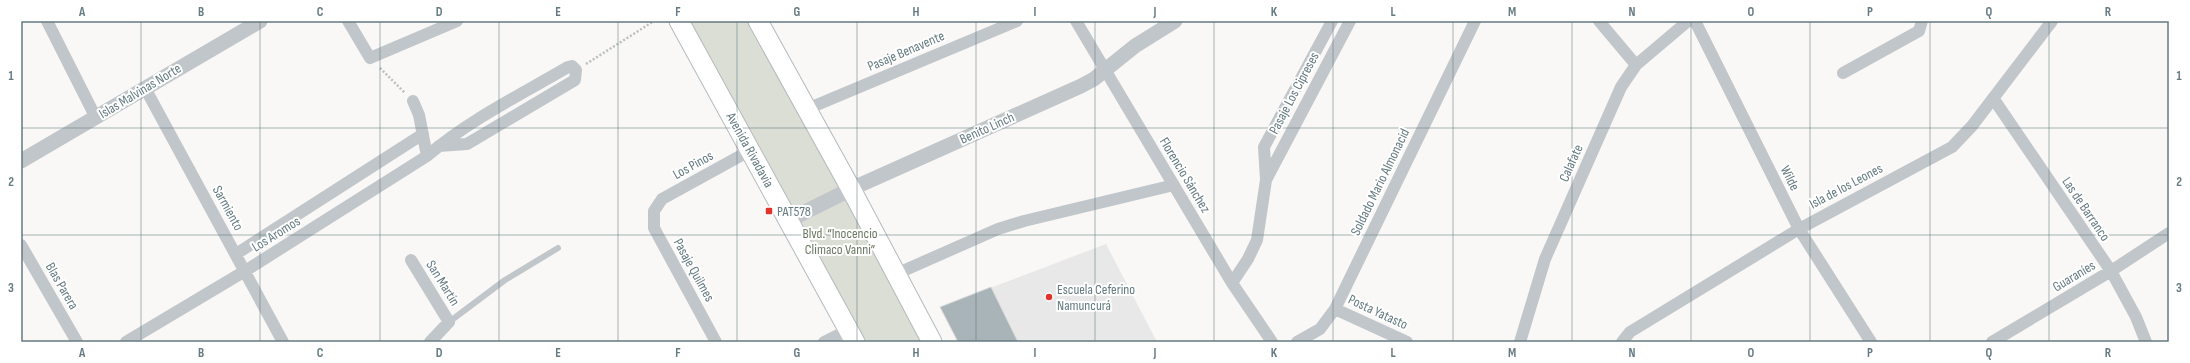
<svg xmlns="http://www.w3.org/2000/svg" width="2190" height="363" font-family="'Sofia Sans Condensed',sans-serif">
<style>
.built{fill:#e7e8e7}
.green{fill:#daded5}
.building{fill:#a9b4b8;stroke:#dbdad9}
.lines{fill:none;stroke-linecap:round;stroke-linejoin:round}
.primary-casing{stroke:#b4babd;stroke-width:21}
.path{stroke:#babfc1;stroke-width:2.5;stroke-dasharray:2 2;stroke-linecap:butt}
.service{stroke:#c0c6c9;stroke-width:6}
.minor{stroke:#c0c6c9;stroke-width:12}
.tertiary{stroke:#c0c6c9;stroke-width:15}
.primary{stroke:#fff;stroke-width:19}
.grid{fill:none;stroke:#647a81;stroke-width:1;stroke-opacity:0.55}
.poi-dot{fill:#e3342c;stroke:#fff;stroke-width:1.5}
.labels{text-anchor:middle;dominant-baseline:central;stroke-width:4;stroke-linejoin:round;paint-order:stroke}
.street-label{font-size:14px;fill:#647a81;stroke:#fff}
.poi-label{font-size:14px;fill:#647a81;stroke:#fff;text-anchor:start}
.park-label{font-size:14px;fill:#6b7963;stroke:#fff}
.neatline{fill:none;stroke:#647a81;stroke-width:1.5}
.grid-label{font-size:13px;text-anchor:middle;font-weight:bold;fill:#647a81}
</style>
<rect width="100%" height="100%" fill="#f9f8f6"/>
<path class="built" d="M1106,244L1157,342H958L940,307Z"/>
<path class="green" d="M679,21H758L932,342H855Z"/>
<path class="building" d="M991,287L1018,342H958L940,307Z"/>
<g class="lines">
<g class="primary-casing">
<path id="primary" d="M679,21L855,342
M758,21L851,189L932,342"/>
</g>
<path class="path" d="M586,64L654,21
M380,68L405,93"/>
<path class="service" d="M449,322L505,280L558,248"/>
<path class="minor" d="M47,21L96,118
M348,21L370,58L457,21
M1076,21L1232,283L1272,342
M1599,21L1636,65
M1695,21L1799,229L1871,342
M1843,73L1919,31L1922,21
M145,88L283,342
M1993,98L2111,271L2136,317L2146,342
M413,101L419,115L427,156
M807,109L1017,21
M1266,180L1350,21
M21,245L77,342
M236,254L423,134
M411,260L449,322L430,342
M896,274L998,229L1024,221L1174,185
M1232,283L1248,259L1257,240L1266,180L1264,147L1332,21
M1335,309L1407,342
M126,342L245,271L427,156C469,120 520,95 568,67L572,66L576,70L575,80L467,144L439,146
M716,342L654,228V211L662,199L751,150
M824,342L848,330
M1297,342L1320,329L1335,309L1475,21
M1520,342L1545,259L1621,87L1636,65L1688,21
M1622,342L1630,332L1799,229L1952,147L1972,126L2052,21
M1992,342L2111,271L2169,233"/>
<path class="tertiary" d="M21,161L260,21
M789,220L851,189L1081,86L1094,79L1135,46L1175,21"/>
<use href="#primary" class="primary"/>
</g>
<path class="grid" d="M141,21V342M260,21V342M380,21V342M499,21V342M618,21V342M737,21V342M857,21V342M976,21V342M1095,21V342M1214,21V342M1333,21V342M1453,21V342M1572,21V342M1691,21V342M1810,21V342M1930,21V342M2049,21V342M21,128H2169M21,235H2169"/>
<g class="poi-dot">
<rect x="765" y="207" width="8" height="8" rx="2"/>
<circle cx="1049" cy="297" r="4"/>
</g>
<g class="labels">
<g class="street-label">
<text transform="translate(906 51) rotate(-23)">Pasaje Benavente</text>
<text transform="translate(140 91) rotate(-31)">Islas Malvinas Norte</text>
<text transform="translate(1294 93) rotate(-62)">Pasaje Los Cipreses</text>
<text transform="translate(987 128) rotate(-24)">Benito Linch</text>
<text transform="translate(750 150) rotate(61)">Avenida Rivadavia</text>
<text transform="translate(1571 163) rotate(-66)">Calafate</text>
<text transform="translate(693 165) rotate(-29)">Los Pinos</text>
<text transform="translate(1185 175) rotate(59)">Florencio Sánchez</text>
<text transform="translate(1790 178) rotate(64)">Wilde</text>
<text transform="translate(1380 182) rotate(-64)">Soldado Mario Almonacid</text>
<text transform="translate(1846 186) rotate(-28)">Isla de los Leones</text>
<text transform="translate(228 208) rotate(61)">Sarmiento</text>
<text transform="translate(2086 209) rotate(56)">Las de Barranco</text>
<text transform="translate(276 234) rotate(-32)">Los Aromos</text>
<text transform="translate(694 270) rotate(61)">Pasaje Quilmes</text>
<text transform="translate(2074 276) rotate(-31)">Guaraníes</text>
<text transform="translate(443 283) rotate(58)">San Martín</text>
<text transform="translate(62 286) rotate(60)">Blas Parera</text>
<text transform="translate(1378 312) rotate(25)">Posta Yatasto</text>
</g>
<g class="poi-label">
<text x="777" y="211">PAT578</text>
<text x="1057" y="289">Escuela Ceferino<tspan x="1057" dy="16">Namuncurá</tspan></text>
</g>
<g class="park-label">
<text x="840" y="233">Blvd. “Inocencio<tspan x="840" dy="16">Climaco Vanni”</tspan></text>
</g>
</g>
<rect width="2190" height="363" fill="none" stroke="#ffffff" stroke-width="44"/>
<rect x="22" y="22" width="2146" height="319" class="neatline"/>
<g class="grid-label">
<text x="82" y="16">A</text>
<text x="201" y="16">B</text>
<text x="320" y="16">C</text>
<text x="439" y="16">D</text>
<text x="558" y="16">E</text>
<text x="678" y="16">F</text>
<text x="797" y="16">G</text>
<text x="916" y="16">H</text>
<text x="1035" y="16">I</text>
<text x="1155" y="16">J</text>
<text x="1274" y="16">K</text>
<text x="1393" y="16">L</text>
<text x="1512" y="16">M</text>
<text x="1632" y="16">N</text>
<text x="1751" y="16">O</text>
<text x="1870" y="16">P</text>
<text x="1989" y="16">Q</text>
<text x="2108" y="16">R</text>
<text x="11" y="80">1</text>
<text x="2179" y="80">1</text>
<text x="11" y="186">2</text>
<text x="2179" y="186">2</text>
<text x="11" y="292">3</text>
<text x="2179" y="292">3</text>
<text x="82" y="357">A</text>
<text x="201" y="357">B</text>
<text x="320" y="357">C</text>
<text x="439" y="357">D</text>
<text x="558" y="357">E</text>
<text x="678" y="357">F</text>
<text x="797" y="357">G</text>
<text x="916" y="357">H</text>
<text x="1035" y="357">I</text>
<text x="1155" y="357">J</text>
<text x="1274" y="357">K</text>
<text x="1393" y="357">L</text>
<text x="1512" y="357">M</text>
<text x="1632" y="357">N</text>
<text x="1751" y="357">O</text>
<text x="1870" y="357">P</text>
<text x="1989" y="357">Q</text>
<text x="2108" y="357">R</text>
</g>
</svg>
